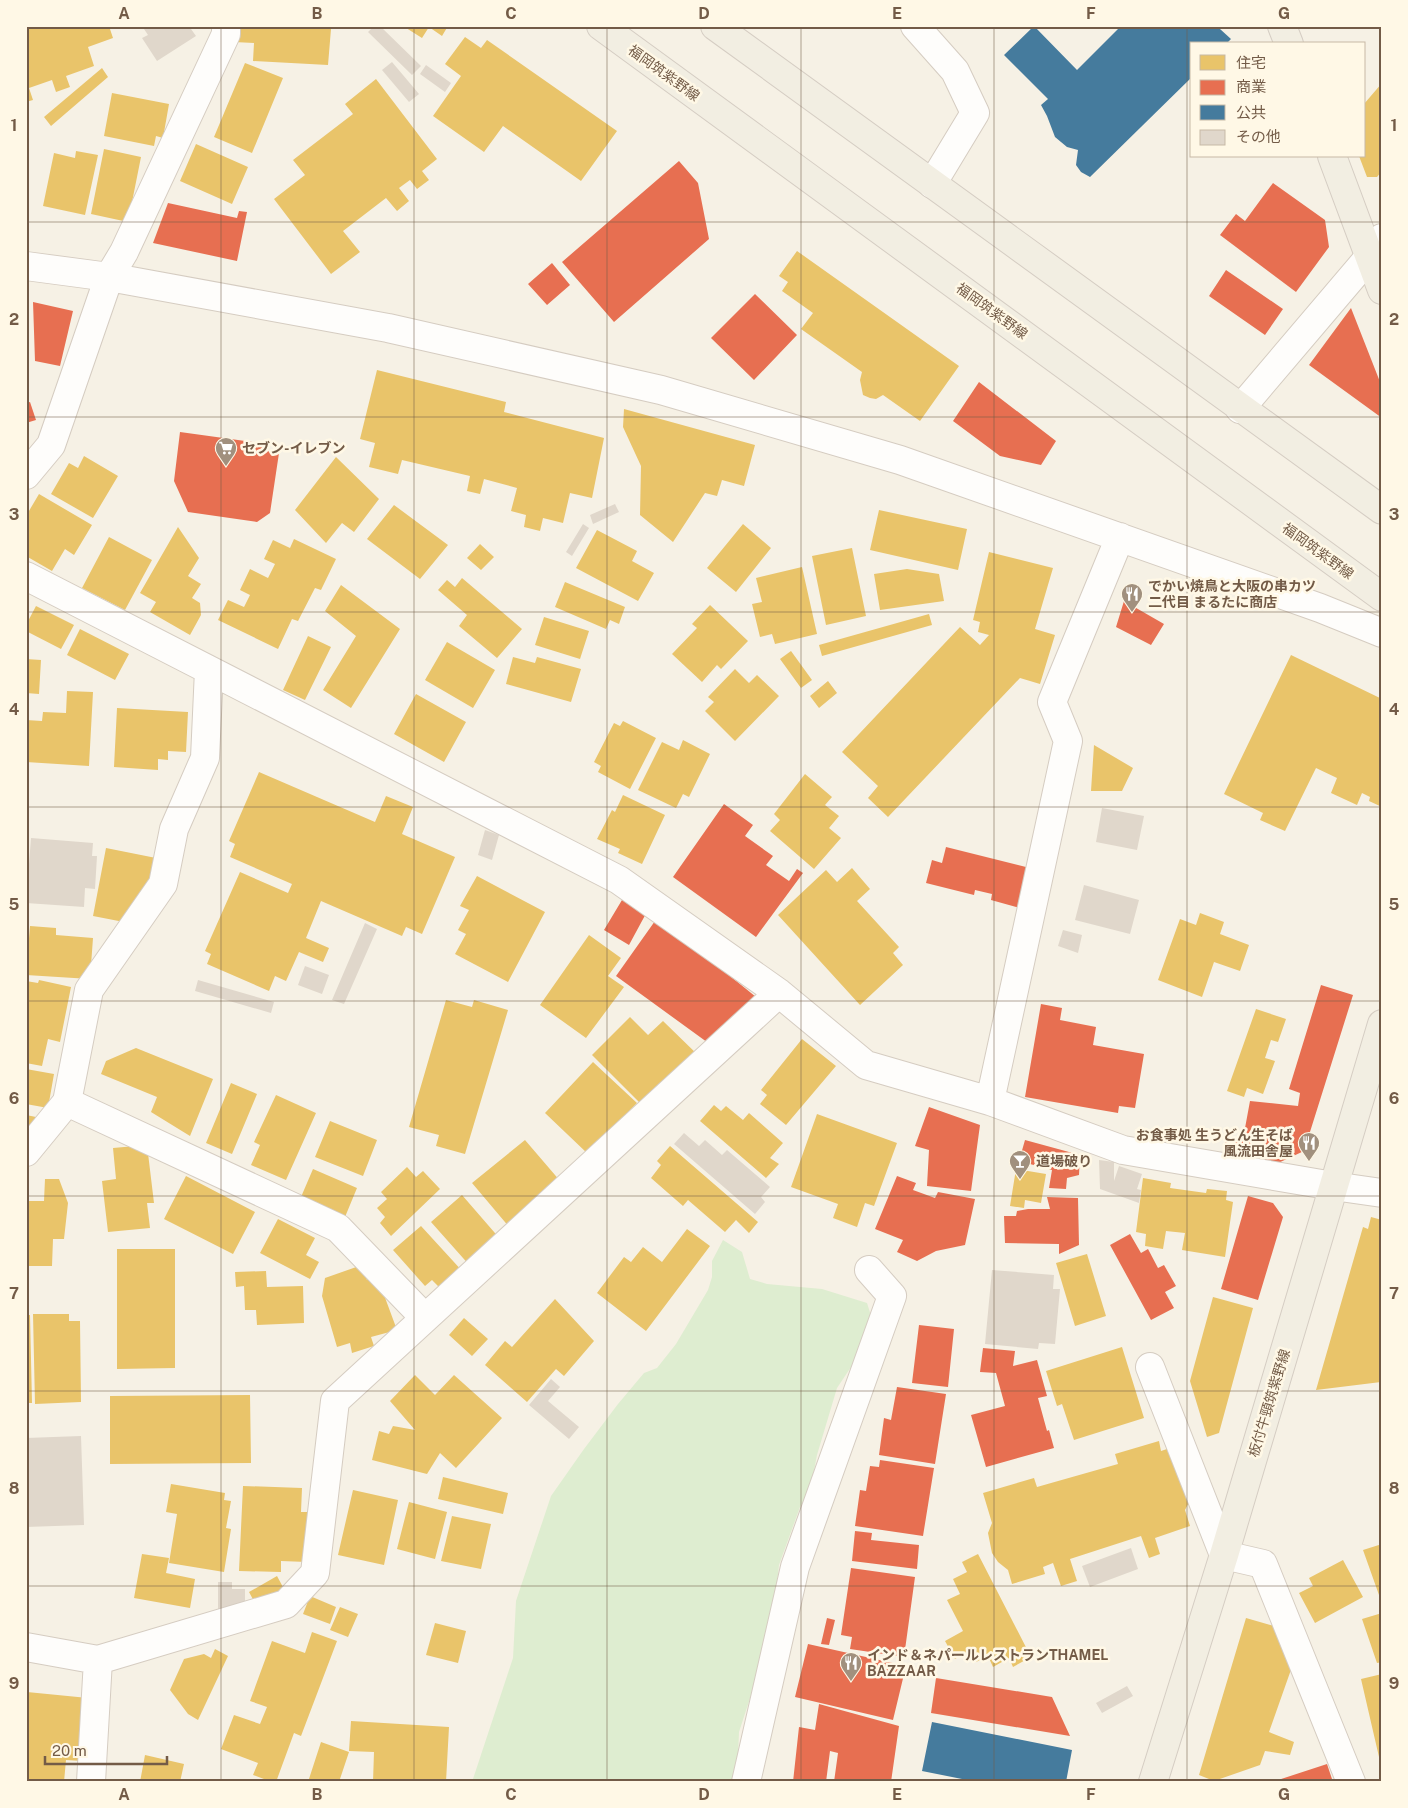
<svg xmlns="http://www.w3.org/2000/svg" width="1408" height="1808" font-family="'Public Sans','Noto Sans JP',sans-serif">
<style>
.green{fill:#deedd0}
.homes{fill:#e9c46a}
.shops{fill:#e76f51}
.public{fill:#457b9d}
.building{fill:#e0d7cb}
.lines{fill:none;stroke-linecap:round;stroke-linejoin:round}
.minor-casing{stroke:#d5ccc1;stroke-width:30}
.major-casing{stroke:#d5cdc3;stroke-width:30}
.minor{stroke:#fefdfb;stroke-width:28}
.major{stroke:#f2eee2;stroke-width:28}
.grid{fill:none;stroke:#735b47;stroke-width:1;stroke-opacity:0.55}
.labels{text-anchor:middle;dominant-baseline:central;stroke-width:5;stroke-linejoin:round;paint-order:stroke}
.street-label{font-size:14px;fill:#735b47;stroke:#fff8e6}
.poi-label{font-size:14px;font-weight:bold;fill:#735b47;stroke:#fff8e6;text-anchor:start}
.neatline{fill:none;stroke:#735b47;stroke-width:2}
.grid-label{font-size:16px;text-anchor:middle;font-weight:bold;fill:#735b47}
</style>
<rect width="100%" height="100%" fill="#f6f1e5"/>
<path class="green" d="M723,1240L742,1252L750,1279L767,1284L822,1289L867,1303L873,1322L855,1361L837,1388L817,1455L811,1487L800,1507L779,1565L776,1592L755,1683L739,1732L737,1781L472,1782L513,1658L516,1601L551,1496L584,1449L618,1404L644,1373L657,1368L676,1344L708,1290L712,1277V1261Z"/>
<path class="homes" d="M29,26H109L113,38L88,47L94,66L66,76L70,87L56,92L52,80L29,88L33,100L26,102V27Z
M255,26L331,29L328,65L253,61L254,43L234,42L235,27L255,29Z
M403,26H448L442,36L429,27L422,38Z
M465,37L481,48L487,40L617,131L581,181L503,126L484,152L433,116L461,76L445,64Z
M245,63L283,78L252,153L214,137Z
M102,68L108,77L51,126L44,117Z
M376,79L437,159L422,171L429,180L417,189L410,180L399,188L409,201L397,211L386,198L343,231L360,252L331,274L274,199L305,175L293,160L353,114L345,104Z
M1382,83V171L1377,177H1367L1359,156H1364V104Z
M112,93L169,104L163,138L156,136L154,146L104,136Z
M196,144L248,167L232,204L180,181Z
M104,149L141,157L128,222L91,214Z
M76,151L98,155L85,215L43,206L54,153L75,158Z
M797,251L959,366L920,421L883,395L876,399L870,398L863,395L860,380L862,372L801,329L813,313L782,291L788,282L779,276Z
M377,370L506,402L504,412L604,438L592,498L570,493L563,523L543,518L540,531L524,527L526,515L511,511L517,488L484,479L480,494L467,491L470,476L402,460L398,474L369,467L375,443L360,439Z
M624,409L755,445L744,486L722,480L717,496L705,493L673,542L640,515L641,466L623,427Z
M84,456L118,476L93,518L51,494L69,463L78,468Z
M336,457L379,499L354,532L342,523L326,543L295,510Z
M39,494L92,525L74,555L65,549L52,571L26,556V516Z
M394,505L448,545L420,579L367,539Z
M879,510L967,529L958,570L870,550Z
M743,524L771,548L736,592L707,568Z
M178,527L199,558L188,576L201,584L192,598L200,603L201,615L190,635L150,612L156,602L140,593Z
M597,530L637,551L632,561L654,573L638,601L576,568Z
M109,537L152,560L125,610L82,588Z
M294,539L336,559L321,590L315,588L298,621L292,619L278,649L218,620L228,600L244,607L250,595L240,590L250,569L268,578L275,564L264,559L273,540L290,548Z
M480,544L494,557L481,570L467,558Z
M852,548L866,616L826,625L812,556Z
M989,552L1053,568L1035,629L1055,635L1040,684L1020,678L888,817L868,798L878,786L842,752L960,627L980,645L989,635L978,632L980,622L973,620Z
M802,567L817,634L775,644L772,634L760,637L752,604L762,602L756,578Z
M907,569L939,574L944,601L880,610L874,574Z
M462,578L522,629L497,658L459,626L467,615L438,590L447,580L455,587Z
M565,582L625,607L619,624L610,620L606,629L555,607Z
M341,585L400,629L351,708L323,690L356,636L325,611Z
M710,605L748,641L721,669L717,665L702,682L672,654L697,628L692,624Z
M36,606L74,625L61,649L26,631V625Z
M929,614L932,625L822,656L819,645Z
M544,617L589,631L580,659L535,645Z
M80,629L129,654L115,680L67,655Z
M308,636L331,647L305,700L283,690Z
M447,642L495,670L473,708L425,680Z
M791,651L812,680L801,688L780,659Z
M1291,655L1382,699V807L1369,801L1370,797L1362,793L1357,805L1331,793L1337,778L1316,768L1285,831L1260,820L1263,813L1224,794Z
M513,657L535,663L537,657L581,669L571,702L506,684Z
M26,659L41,660L39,694L26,693Z
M735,669L749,683L757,675L779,696L735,741L705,711L714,702L708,697Z
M828,681L837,693L819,708L810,696Z
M67,691L93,692L89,766L26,762V720L42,721L43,712L66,713Z
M416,694L466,722L444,762L394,734Z
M117,708L188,712L186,752L168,751V760L158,759V770L114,767Z
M623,721L656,738L630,789L598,772L601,766L594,762L614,723L620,726Z
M683,740L710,754L689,797L683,794L676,808L638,790L662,742L679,750Z
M1094,745L1133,768L1122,791H1091Z
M259,772L375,822L386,796L413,807L402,834L455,857L422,934L406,927L402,936L321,901L306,938L329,948L323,962L299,952L286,981L275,976L269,991L207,964L211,954L205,951L240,872L288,893L292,884L230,857L235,844L229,841Z
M805,774L832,797L825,805L839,816L829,828L841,838L814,869L770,831L780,820L774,814Z
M623,795L665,815L642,864L618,853L620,849L597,839L612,810L615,812Z
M106,848L156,858L148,896L129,923L93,916Z
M852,868L870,889L857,901L899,947L893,953L903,965L860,1005L778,915L826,870L837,882Z
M477,876L545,912L508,982L455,954L466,934L458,930L469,910L460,906Z
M1200,913L1224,922L1220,934L1249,945L1240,971L1214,962L1202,997L1158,980L1180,919L1196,925Z
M30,926L56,928V935L93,938L90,979L26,975Z
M589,935L621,958L608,976L624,987L586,1038L540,1005Z
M39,980L71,987L60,1042L48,1039L42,1066L26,1063V981L38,983Z
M446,1000L472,1007L474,1000L508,1010L465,1154L436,1146L439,1135L409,1127Z
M1256,1009L1286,1019L1278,1042L1271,1040L1265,1058L1275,1061L1263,1094L1247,1088L1244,1097L1227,1091Z
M630,1017L648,1035L663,1021L701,1058L643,1106L592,1055Z
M802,1039L836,1066L786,1125L760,1104L767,1095L761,1090Z
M136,1048L213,1079L190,1136L151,1112L157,1097L101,1074L106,1061Z
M593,1062L637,1103L626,1114L631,1118L588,1154L545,1113Z
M26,1069L54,1074L48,1108L26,1104Z
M231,1083L257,1094L232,1154L206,1143Z
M276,1095L316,1113L286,1180L251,1165L260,1145L254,1142Z
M714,1105L721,1111L726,1106L743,1120L749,1113L783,1143L770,1158L779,1164L766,1178L700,1121Z
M817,1114L897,1143L874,1206L865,1203L857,1227L833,1218L838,1204L791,1187Z
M26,1115L36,1117L29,1148L26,1147Z
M330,1121L377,1140L363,1176L315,1157Z
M525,1140L561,1182L510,1228L472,1183Z
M147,1145L154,1203H147L150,1228L108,1232L102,1181L116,1179L113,1148Z
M670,1146L758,1222L749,1233L736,1220L725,1232L688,1200L683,1206L651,1178L661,1165L657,1161Z
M407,1167L416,1177L423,1171L440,1189L391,1236L380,1223L385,1217L377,1208L387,1199L381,1192Z
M313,1169L357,1188L345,1217L301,1197Z
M1016,1169L1046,1174L1041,1203L1025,1200L1024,1208L1010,1206Z
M186,1176L255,1212L233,1254L164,1219Z
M1143,1178L1171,1183L1170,1188L1206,1193L1207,1189L1227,1191L1226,1200L1233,1202L1225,1257L1182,1250L1185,1233L1166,1231L1163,1249L1145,1246L1146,1234L1136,1232Z
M45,1179H59L68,1203L64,1239H53L52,1266H26V1201H44Z
M462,1195L501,1240L471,1267L431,1222Z
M1371,1217L1382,1220L1381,1382L1316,1390L1363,1227L1368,1229Z
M278,1219L315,1238L306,1255L319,1262L310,1279L260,1253Z
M421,1226L464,1273L444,1292L432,1280L425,1286L393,1250Z
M687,1229L710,1246L646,1331L597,1293L624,1257L631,1262L643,1247L662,1262Z
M117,1249H175V1368L117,1369Z
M1087,1254L1106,1316L1075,1326L1056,1263Z
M362,1265L367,1280L377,1276L397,1330L371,1337L374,1346L352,1353L350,1343L337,1347L322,1296L325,1278Z
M266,1271L267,1287L303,1286L304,1323L257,1325L256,1310H245L244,1286L236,1287L235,1272Z
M1213,1297L1253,1308L1219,1433L1207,1437L1190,1381Z
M555,1299L594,1341L564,1376L556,1369L527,1402L485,1365L505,1341L512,1347Z
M33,1314H69V1321H80L81,1402L35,1404Z
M26,1315H30L32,1403H26Z
M464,1318L488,1339L472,1356L449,1335Z
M1122,1347L1144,1418L1074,1440L1062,1404L1057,1406L1046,1371Z
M415,1375L435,1395L454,1375L502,1418L456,1468L440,1453L427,1474L372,1460L379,1431L389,1434L393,1426L415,1430L390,1401Z
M250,1395L251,1463L110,1464V1396Z
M1159,1441L1161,1451L1170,1448L1190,1500L1185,1510L1190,1526L1155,1538L1160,1554L1149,1558L1141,1536L1070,1559L1077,1581L1061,1586L1053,1563L1043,1567L1045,1574L1012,1584L1008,1570L998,1562L992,1553L988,1533L992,1523L983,1493L1034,1478L1037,1487L1118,1464L1115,1454Z
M443,1477L508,1493L503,1514L438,1499Z
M171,1484L225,1493L224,1500L231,1501L226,1528L231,1529L224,1572L169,1563L177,1514L166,1512Z
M243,1486L302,1488L301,1512H309L307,1562L281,1561V1572L239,1571Z
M353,1490L398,1500L384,1565L338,1555Z
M409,1502L447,1512L435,1559L397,1549Z
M452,1516L491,1524L481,1569L441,1561Z
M1382,1544V1594L1379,1595L1363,1550Z
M142,1554L169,1558L166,1573L195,1579L190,1608L134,1598Z
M978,1554L1031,1657L1013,1667L1009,1658L993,1667L988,1656L976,1662L970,1650L955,1659L945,1641L963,1631L947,1600L960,1594L953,1579L967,1572L962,1562Z
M1343,1560L1363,1597L1315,1623L1299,1593L1313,1586L1309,1578Z
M277,1576L284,1589L256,1605L249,1592Z
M310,1596L336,1607L330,1624L303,1614Z
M340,1607L358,1614L348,1637L330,1630Z
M1382,1613V1662L1377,1663L1362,1619Z
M1246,1618L1274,1626L1293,1664L1269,1732L1294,1742L1290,1755L1265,1751L1260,1765L1214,1781L1199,1775Z
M435,1623L466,1631L458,1663L426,1655Z
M312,1632L337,1641L301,1736L294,1733L276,1782H272L253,1775L258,1763L221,1749L234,1715L260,1724L267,1707L250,1701L272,1641L305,1653Z
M215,1649L228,1656L198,1720L188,1714L170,1690L184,1659L204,1654L211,1658Z
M1382,1674V1756L1379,1757L1361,1679Z
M27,1692L88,1698L82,1761L66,1760L64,1782H26Z
M351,1721L449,1727L446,1782H373L374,1752L349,1751Z
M321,1742L349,1752L339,1782H308Z
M145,1755L184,1764L180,1782H140Z"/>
<path class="shops" d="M679,161L698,183L709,239L614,322L562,262Z
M1273,183L1325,220L1329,247L1296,292L1220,235L1236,214L1245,221Z
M168,203L237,218L239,211L247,212L237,261L153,243Z
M552,263L570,285L547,305L528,284Z
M1226,270L1283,309L1265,335L1209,296Z
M755,294L797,335L754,380L711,338Z
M33,302L73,311L60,366L35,361Z
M1351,308L1382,387V418L1309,365Z
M979,382L1056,441L1041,465L1000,456L953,421Z
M30,402L36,420L26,423V403Z
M180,432L266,444V451L279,453L270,513L257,522L188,512L174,481Z
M1124,601L1164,624L1151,645L1116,627Z
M724,804L753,825L745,836L773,856L766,865L789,881L797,869L803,873L756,937L673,877Z
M946,847L1034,869L1023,909L991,900L992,894L975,890L974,895L926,883L932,860L942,863Z
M625,895L649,908L629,945L604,930Z
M655,921L690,947L694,941L714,963L756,997L711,1045L616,976Z
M1321,985L1353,995L1304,1151L1276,1164L1223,1156L1226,1139H1243L1250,1101L1298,1106L1300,1093L1289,1089Z
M1041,1004L1062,1008L1060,1020L1096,1027L1093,1045L1144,1054L1135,1108L1119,1106L1118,1113L1025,1097Z
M929,1107L980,1125L971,1191L927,1186L929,1150L915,1146Z
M1025,1140L1080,1155L1079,1175L1067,1178L1066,1189L1049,1188L1052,1170L1019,1161Z
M897,1176L916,1183L913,1190L935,1198L938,1192L975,1199L965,1245L936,1251L917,1261L897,1252L903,1240L875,1229Z
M1248,1196L1273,1203L1283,1217L1258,1300L1221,1289Z
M1047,1197L1078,1198L1079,1245L1059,1254V1244L1005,1243L1004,1216H1016L1017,1211L1028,1209H1050Z
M1130,1234L1141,1253L1148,1249L1158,1268L1164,1265L1176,1286L1165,1292L1174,1308L1151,1320L1110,1245Z
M919,1325L954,1329L948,1387L912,1383Z
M983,1348L1015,1351L1013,1366L1037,1360L1047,1396L1038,1398L1047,1431L1049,1430L1054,1448L986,1467L971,1415L1005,1406L996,1373L980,1372Z
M897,1387L946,1394L935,1464L879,1455L884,1418L891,1420Z
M880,1460L934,1468L923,1536L855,1526L860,1490L866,1491L870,1466L879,1467Z
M855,1531L872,1533L871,1540L919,1545L917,1569L852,1561Z
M851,1568L915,1577L904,1657L850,1649L852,1637L841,1635Z
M827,1618L835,1620L829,1645L821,1644Z
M808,1644L906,1666L893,1720L795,1697Z
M936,1678L1052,1697L1070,1736L931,1713Z
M819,1704L899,1726L891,1782H834L838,1753L830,1751L826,1782H793L799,1727L815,1730Z
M1327,1764L1333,1782H1275V1781Z"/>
<path class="public" d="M1034,26L1077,70L1121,26H1220V29L1231,39L1226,44H1192V77L1090,177L1081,172L1076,165L1078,150L1067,147L1055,137L1047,116L1041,105L1048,99L1004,55Z
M932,1722L1072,1750L1066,1782H977L922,1771Z"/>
<path class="building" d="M149,26H195L191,29L196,36L157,61L142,38L148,35L144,29Z
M374,26H380L421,66L412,75L368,32Z
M392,62L419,94L409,102L382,70Z
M426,65L451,83L445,92L420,74Z
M615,504L619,512L593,524L590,515Z
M583,524L589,528L572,556L566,552Z
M1102,808L1144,816L1137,850L1096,842Z
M485,830L499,835L492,860L478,855Z
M31,838L93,843L92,856H97L95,889L85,888L84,907L26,903Z
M1084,885L1139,900L1130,934L1075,920Z
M365,923L377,929L344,1004L332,1000Z
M1063,930L1082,935L1078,953L1058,946Z
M305,966L329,975L322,994L298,985Z
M198,980L274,1002L271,1013L195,991Z
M684,1133L699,1146L705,1140L722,1155L727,1150L770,1187L761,1197L765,1202L755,1214L674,1144Z
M1099,1160L1114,1162V1181L1119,1166L1142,1174L1137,1189L1141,1190L1139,1203L1100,1189Z
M992,1270L1054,1275L1053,1289H1060L1055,1344L1039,1343L1038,1349L985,1344Z
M551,1379L560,1387L548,1401L579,1427L569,1439L529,1405Z
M81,1436L84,1525L26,1527V1438Z
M1131,1548L1138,1569L1090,1587L1082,1566Z
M218,1582H232V1589H245V1612H218Z
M1127,1686L1133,1696L1102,1713L1096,1703Z"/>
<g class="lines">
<g class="minor-casing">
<path id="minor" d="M915,26L955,71L975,113L932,184
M26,266L109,277L388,328L661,390L900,460L1320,608L1382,633
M1240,409L1370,256L1382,238
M26,475L51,445L109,277L124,252L226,34V26
M26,576L619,880L779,993L866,1065L990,1101L1123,1150L1333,1186L1382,1193
M990,1101L1068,741L1052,702L1120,537
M67,1102L338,1228L425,1318
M26,1152L67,1102L89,990L163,884L174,829L205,758L209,670
M1150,1367L1224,1555L1263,1564L1351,1782
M26,1647L98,1660L286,1604L315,1573L335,1401L779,993
M91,1782L98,1660
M746,1782L795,1567L892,1296L869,1270"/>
</g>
<g class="major-casing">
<path id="major" d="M601,26L1382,597
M715,26L1382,510
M1282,26L1289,44
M1332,156L1382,290
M1153,1782L1224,1555L1382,1024"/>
</g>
<use href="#minor" class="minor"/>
<use href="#major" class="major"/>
</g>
<path class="grid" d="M221,26V1782M414,26V1782M607,26V1782M801,26V1782M994,26V1782M1187,26V1782M26,222H1382M26,417H1382M26,612H1382M26,807H1382M26,1001H1382M26,1196H1382M26,1391H1382M26,1586H1382"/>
<defs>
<g id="supermarket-pin" transform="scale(1.125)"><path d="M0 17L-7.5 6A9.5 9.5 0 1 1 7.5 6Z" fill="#a1907e" stroke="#fff8e6"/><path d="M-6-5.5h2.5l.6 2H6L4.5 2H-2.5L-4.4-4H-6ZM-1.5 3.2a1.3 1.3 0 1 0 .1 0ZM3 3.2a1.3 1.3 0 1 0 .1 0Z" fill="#fff"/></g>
<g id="restaurant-pin" transform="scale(1.125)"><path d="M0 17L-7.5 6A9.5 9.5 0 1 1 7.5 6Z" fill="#a1907e" stroke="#fff8e6"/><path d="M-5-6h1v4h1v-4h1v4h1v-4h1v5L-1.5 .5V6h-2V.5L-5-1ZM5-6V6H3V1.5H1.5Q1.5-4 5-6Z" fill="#fff"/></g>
<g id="bar-pin" transform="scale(1.125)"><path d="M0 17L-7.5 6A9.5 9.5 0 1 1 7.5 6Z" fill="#a1907e" stroke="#fff8e6"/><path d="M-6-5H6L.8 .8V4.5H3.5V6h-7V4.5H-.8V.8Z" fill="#fff"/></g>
</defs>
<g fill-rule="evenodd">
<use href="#supermarket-pin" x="226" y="448"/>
<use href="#restaurant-pin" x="1132" y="594"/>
<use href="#restaurant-pin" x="1309" y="1143"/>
<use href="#bar-pin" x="1020" y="1161"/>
<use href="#restaurant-pin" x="851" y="1663"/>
</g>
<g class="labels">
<g class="street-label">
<text transform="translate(664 73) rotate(36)">福岡筑紫野線</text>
<text transform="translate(992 311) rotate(36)">福岡筑紫野線</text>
<text transform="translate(1318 551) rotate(36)">福岡筑紫野線</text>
<text transform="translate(1269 1403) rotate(-73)">板付牛頸筑紫野線</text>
</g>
<g class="poi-label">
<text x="242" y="448">セブン-イレブン</text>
<text x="1148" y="586">でかい焼鳥と大阪の串カツ<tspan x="1148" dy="16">二代目 まるたに商店</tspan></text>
<text x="1293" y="1135" text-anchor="end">お食事処 生うどん生そば<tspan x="1293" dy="16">風流田舎屋</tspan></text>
<text x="1036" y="1161">道場破り</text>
<text x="867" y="1655">インド＆ネパールレストランTHAMEL<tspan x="867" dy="16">BAZZAAR</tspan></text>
</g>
</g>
<rect width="1408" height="1808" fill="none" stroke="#fff8e6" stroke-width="55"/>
<rect x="1190" y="42" width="175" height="115" fill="#fff8e6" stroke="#c7b9a6"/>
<rect x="1200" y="55" width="25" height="15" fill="#e9c46a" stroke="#c7b9a6"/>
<text x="1236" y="68" font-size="15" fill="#735b47">住宅</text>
<rect x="1200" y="80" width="25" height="15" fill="#e76f51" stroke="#c7b9a6"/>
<text x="1236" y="92" font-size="15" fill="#735b47">商業</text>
<rect x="1200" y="105" width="25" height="15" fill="#457b9d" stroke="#c7b9a6"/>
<text x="1236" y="118" font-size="15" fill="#735b47">公共</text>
<rect x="1200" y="130" width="25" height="15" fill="#e0d7cb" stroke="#c7b9a6"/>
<text x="1236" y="142" font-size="15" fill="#735b47">その他</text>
<path d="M45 1756v8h122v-8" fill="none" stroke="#735b47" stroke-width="2.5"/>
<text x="52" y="1756" font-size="15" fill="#735b47" stroke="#fff8e6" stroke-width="4" paint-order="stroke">20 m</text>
<rect x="28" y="28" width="1352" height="1752" class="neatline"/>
<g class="grid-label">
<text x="124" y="19">A</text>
<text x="317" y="19">B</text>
<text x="511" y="19">C</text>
<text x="704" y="19">D</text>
<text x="897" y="19">E</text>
<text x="1091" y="19">F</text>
<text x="1284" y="19">G</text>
<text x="14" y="131">1</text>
<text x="1394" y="131">1</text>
<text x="14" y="325">2</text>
<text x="1394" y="325">2</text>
<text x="14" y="520">3</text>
<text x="1394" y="520">3</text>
<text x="14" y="715">4</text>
<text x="1394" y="715">4</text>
<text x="14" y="910">5</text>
<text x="1394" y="910">5</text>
<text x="14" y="1104">6</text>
<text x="1394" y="1104">6</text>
<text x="14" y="1299">7</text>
<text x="1394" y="1299">7</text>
<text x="14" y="1494">8</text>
<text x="1394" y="1494">8</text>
<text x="14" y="1689">9</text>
<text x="1394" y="1689">9</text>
<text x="124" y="1800">A</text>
<text x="317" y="1800">B</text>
<text x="511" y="1800">C</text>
<text x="704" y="1800">D</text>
<text x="897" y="1800">E</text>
<text x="1091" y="1800">F</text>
<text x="1284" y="1800">G</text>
</g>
</svg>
